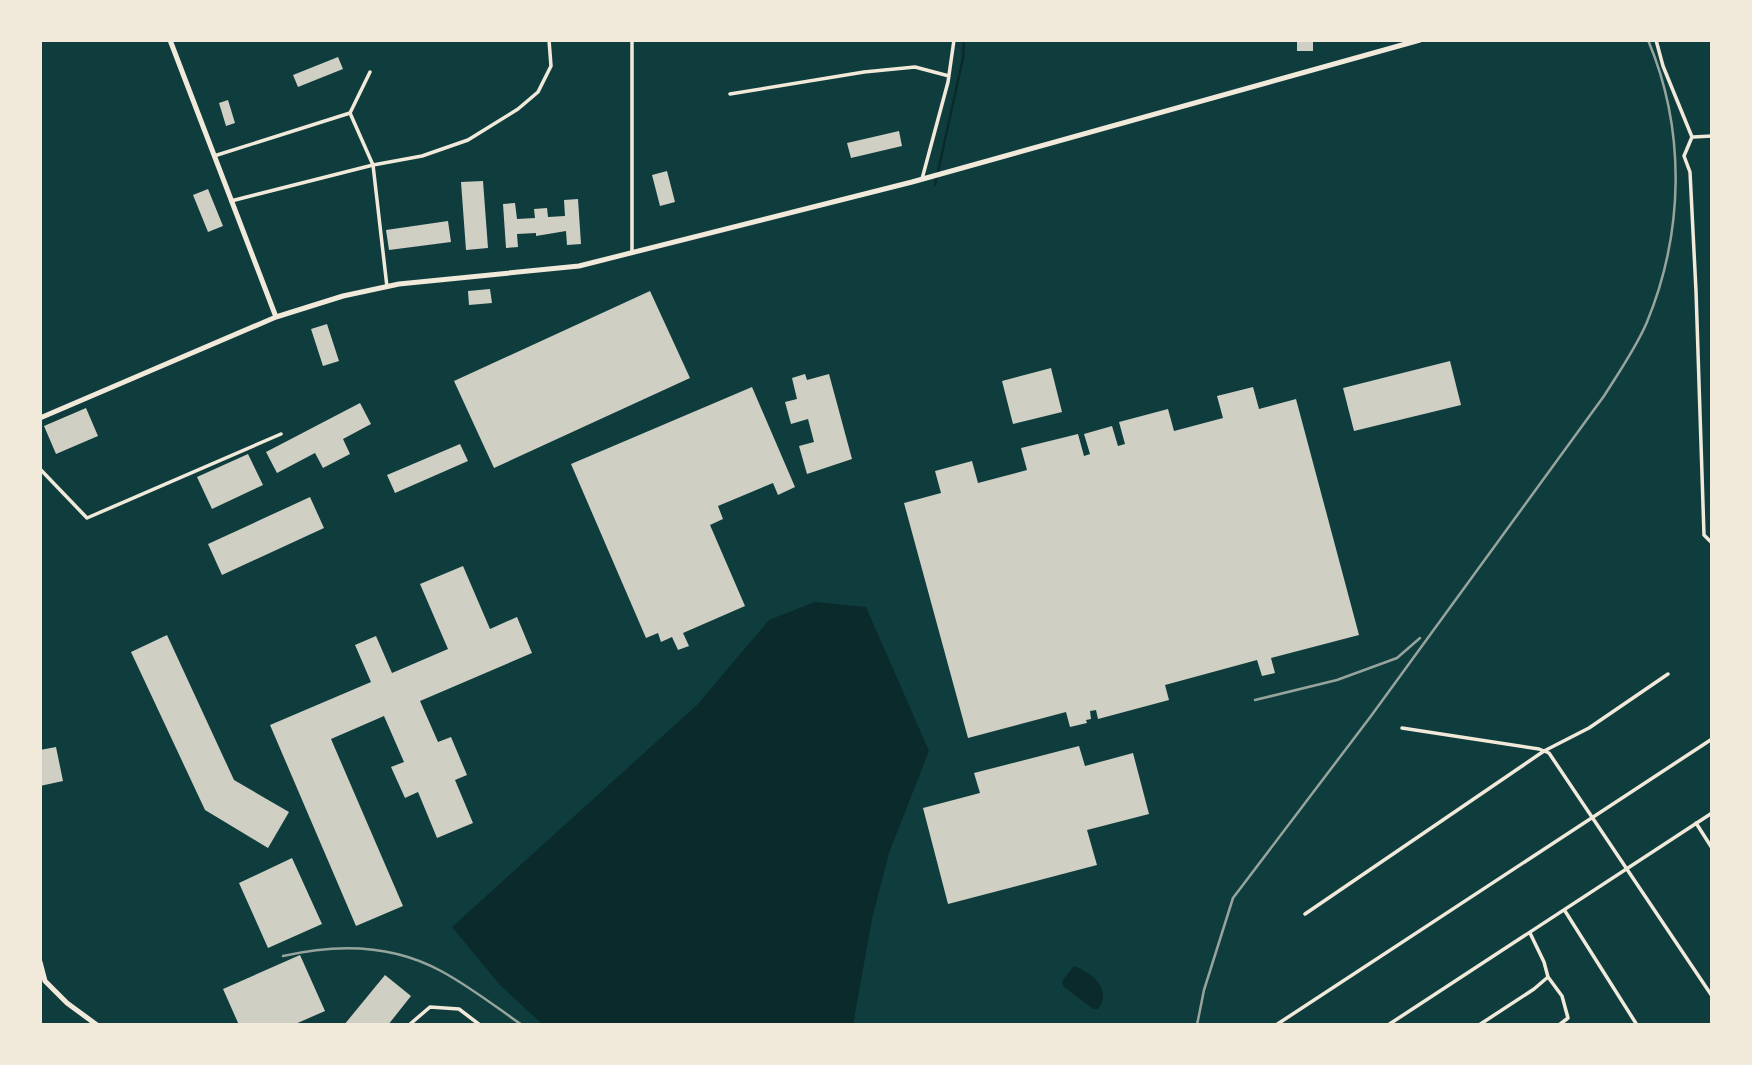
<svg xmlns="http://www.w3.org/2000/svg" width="1752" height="1065" font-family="Arial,sans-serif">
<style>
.water{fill:#0a2a2b}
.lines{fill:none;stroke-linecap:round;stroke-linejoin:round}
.stream{stroke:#0a2a2b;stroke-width:2.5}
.building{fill:#cfcfc3}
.minor{stroke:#f1e9da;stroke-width:3.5}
.secondary{stroke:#f1e9da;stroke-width:5}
.rail{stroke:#97a49c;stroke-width:2.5}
</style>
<rect width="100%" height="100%" fill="#0f3d3e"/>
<path class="water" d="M815,602L866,607L929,751L889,853L872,919L853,1025H543L499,984L452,927L697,705L769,620Z
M1074,966C1092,973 1113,989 1098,1009H1093L1063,986L1062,981Z"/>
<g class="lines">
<path class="stream" d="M935,185L963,58L964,40"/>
</g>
<path class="building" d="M1297,40H1313V51H1297Z
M338,57L343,69L298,87L293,75Z
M228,100L235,123L226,126L219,103Z
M899,131L902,146L851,158L847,143Z
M667,171L675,202L660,206L652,175Z
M483,181L488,248L466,250L461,182Z
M208,189L223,226L208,232L193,195Z
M578,199L581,244L567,245L566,231L536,236V233L517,234L518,247L506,248L503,204L515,203L517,219L535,218L534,209L547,208L548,217L565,216L564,200Z
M448,221L451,242L389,250L386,230Z
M490,289L492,303L469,305L468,291Z
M650,291L690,378L494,468L454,381Z
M327,324L339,361L323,366L311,329Z
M1450,361L1461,405L1354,431L1343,388Z
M1051,368L1062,412L1013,424L1002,381Z
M805,374L807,380L829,374L852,459L807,474L799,446L814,442L808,419L791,424L785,402L797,399L792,378Z
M752,387L795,487L778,495L773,483L718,506L723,519L710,525L745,606L683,633L689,646L678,650L672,637L661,642L658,633L646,638L571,464Z
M1253,387L1259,409L1296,399L1359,635L1271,658L1275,673L1262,676L1257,660L1165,685L1169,700L1098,719L1096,710L1090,711L1091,719L1086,720L1087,723L1070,727L1066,712L968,738L904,503L941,493L935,471L972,461L978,483L1027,470L1021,448L1078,434L1084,456L1090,454L1084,434L1112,426L1118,446L1125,444L1119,422L1168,409L1174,431L1223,418L1217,396Z
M360,403L371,424L343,439L350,454L323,468L315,453L277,473L266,452Z
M86,408L98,436L56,454L44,426Z
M460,444L468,461L395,493L387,475Z
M248,454L263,485L212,509L197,477Z
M310,497L324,528L222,575L208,544Z
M463,566L490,629L517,617L532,653L420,701L438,742L451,737L467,775L455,780L473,823L437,838L418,792L405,798L391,767L404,762L384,716L331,739L403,906L356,926L270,725L371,682L355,645L376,636L392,673L448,649L420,584Z
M167,635L234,780L289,812L268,848L205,810L131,652Z
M1079,746L1085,766L1133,753L1149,814L1087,830L1097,865L948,904L923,808L980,793L974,773Z
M56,747L63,781L40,786V750Z
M292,858L322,924L268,948L239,883Z
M300,955L325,1011L293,1025H239L223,989Z
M385,975L411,996L388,1025H344Z"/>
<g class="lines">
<path class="minor" d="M632,40V252
M1656,40L1663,66L1692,137
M730,94L864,72L915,67L949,76
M350,113L373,165L387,287
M1692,137L1684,156L1690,172L1696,291L1704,535L1712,543
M1693,137L1712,136
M214,156L350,113L370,72
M922,179L948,82L954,40
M231,201L373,165L422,156L468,140L518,109L538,92L551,66L549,40
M40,469L87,518L281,434
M1402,728L1539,749L1549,753L1712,996
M1696,823L1712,848
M1565,911L1637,1025
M1305,914L1544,751L1589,728L1668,674
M1530,933L1544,962L1548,977L1562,996L1568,1018L1559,1025
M409,1025L430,1007L459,1009L480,1025
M1276,1025L1712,739
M1388,1025L1712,813
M1479,1025L1534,989L1548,977"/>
<path class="secondary" d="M170,40L276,317
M40,418L276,317L343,296L399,284L579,266L912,182L1420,40
M40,962L45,981L67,1003L97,1025"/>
<path class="rail" d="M1255,700L1337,680L1397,658L1420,638
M283,956C335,944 392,944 441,971C469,986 496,1007 522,1025
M1197,1025L1204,990L1233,898L1371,716L1604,396C1619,372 1636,348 1647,322C1684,232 1686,130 1648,40"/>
</g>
<rect width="1752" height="1065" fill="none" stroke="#f1e9da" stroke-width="84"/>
</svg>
